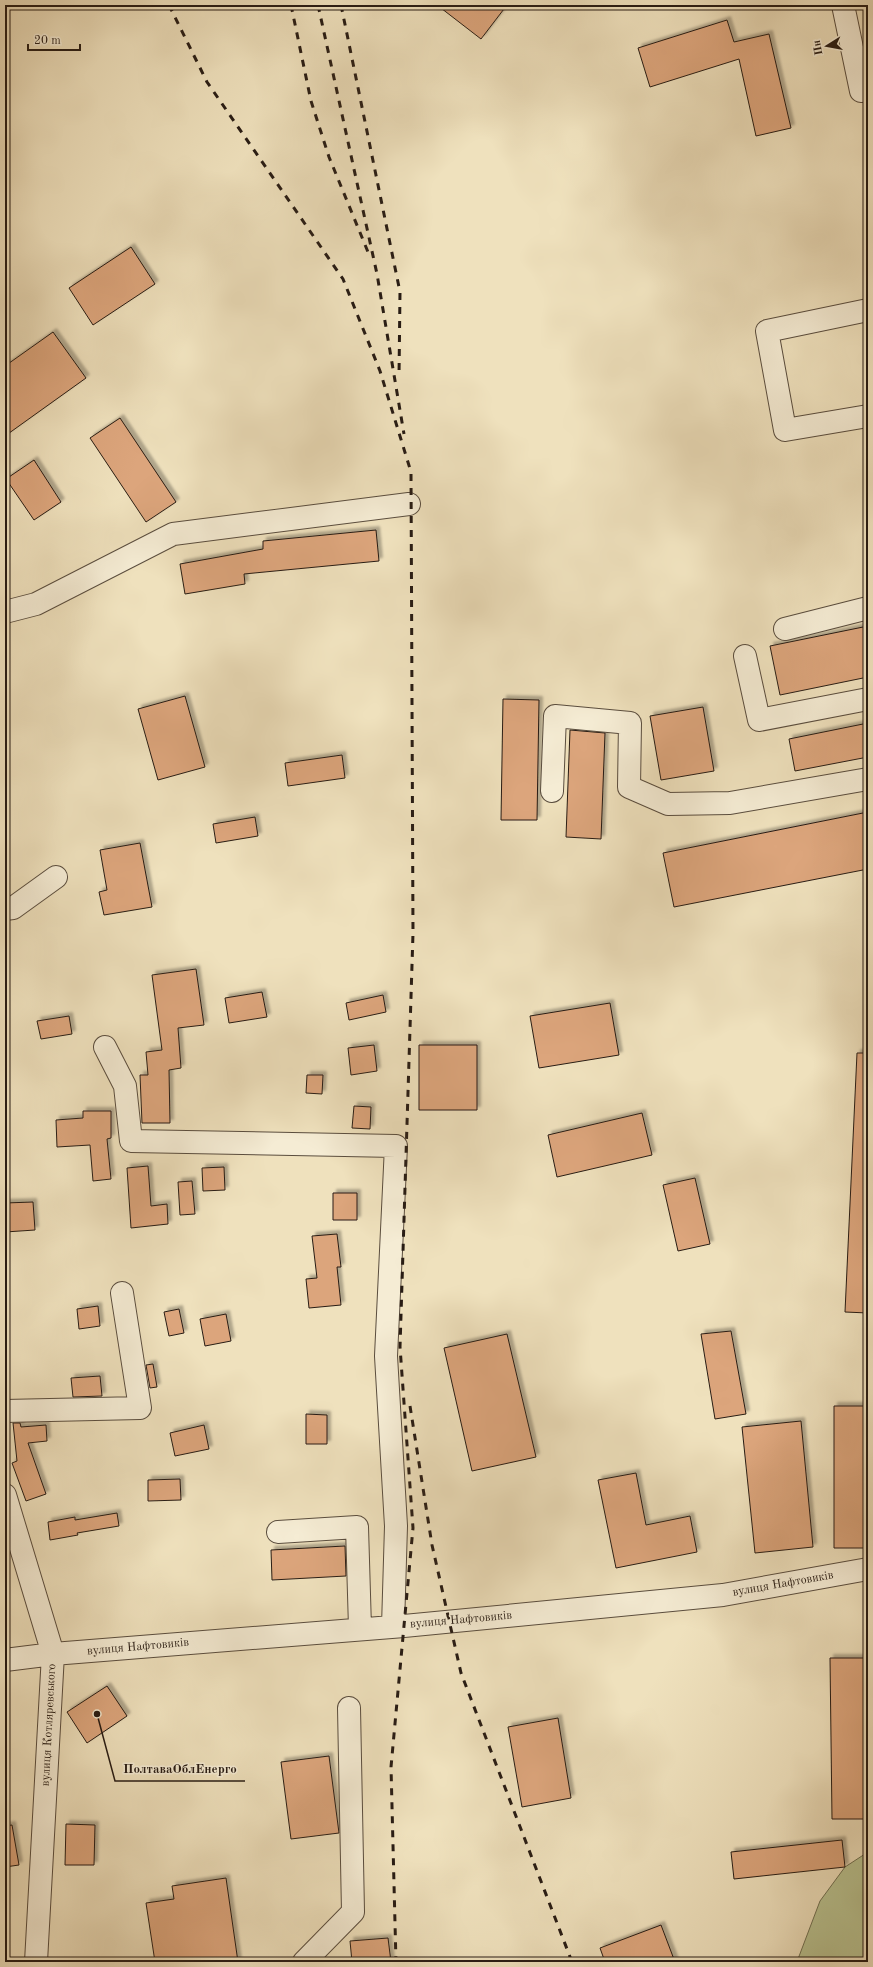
<svg xmlns="http://www.w3.org/2000/svg" width="873" height="1967" font-family="'Old Standard TT',serif">
<style>
.green{fill:#b9c391;stroke:#707052}
.building{fill:#dca57b;stroke:#281c14;filter:url(#shadow)}
.lines{fill:none;stroke-linecap:round;stroke-linejoin:round}
.minor-casing{stroke:#5a4d3e;stroke-width:24}
.minor{stroke:#f5ecd4;stroke-width:22}
.rail{stroke:#281c14;stroke-width:3;stroke-dasharray:7 7;stroke-linecap:butt}
.labels{text-anchor:middle;dominant-baseline:central;stroke-width:3;stroke-linejoin:round;paint-order:stroke}
.street-label{font-size:12px;fill:#281c14;stroke:#f5ecd4}
.leader{fill:none;stroke:#281c14;stroke-width:1.5}
.callout-dot{fill:#281c14;stroke:#f5ecd4;stroke-width:1.5}
.callout-label{font-size:13px;text-anchor:middle;font-weight:bold;fill:#281c14;stroke:#f5ecd4;stroke-width:3;stroke-linejoin:round;paint-order:stroke}
</style>
<defs>
<filter id="shadow"><feDropShadow dx="3.5" dy="-3.5" stdDeviation="1" flood-color="#0004"/></filter>
</defs>
<rect width="100%" height="100%" fill="#efe1bd"/>
<filter id="stains"><feTurbulence type="fractalNoise" baseFrequency=".005" numOctaves="4"/><feColorMatrix values="0 0 0 0 .2 0 0 0 0 .09 0 0 0 0 .02 0 0 0 .5 -.17"/></filter>
<radialGradient id="worn" r=".72"><stop offset=".6" stop-color="#630" stop-opacity="0"/><stop offset="1" stop-color="#630" stop-opacity=".3"/></radialGradient>
<path class="green" d="M868,1852V1962H799L798,1959L820,1901L845,1867Z"/>
<path class="building" d="M437,5H507L481,39Z
M727,20L734,42L769,34L791,128L756,136L739,59L650,87L638,48Z
M131,247L155,284L93,325L69,288Z
M53,332L86,378L5,436V366Z
M120,418L176,502L146,522L90,438Z
M34,460L61,502L34,520L6,479Z
M376,530L379,561L244,574L245,584L185,594L180,564L263,549V541Z
M868,626V677L780,695L770,646Z
M185,696L205,767L158,780L138,709Z
M503,699L539,700L537,820H501Z
M703,707L714,771L661,780L650,716Z
M868,723V757L795,771L789,739Z
M570,730L605,733L601,839L566,837Z
M342,755L345,778L288,786L285,763Z
M868,812V869L674,907L663,853Z
M255,817L258,836L216,843L213,824Z
M140,843L152,907L104,915L99,892L107,890L100,850Z
M196,969L204,1025L178,1028L181,1068L169,1070L170,1123H142L140,1075H148L146,1052L162,1050L152,975Z
M262,992L267,1017L229,1023L225,998Z
M383,995L386,1012L349,1020L346,1003Z
M610,1003L619,1055L539,1068L530,1016Z
M69,1016L72,1034L41,1039L37,1021Z
M374,1045L377,1071L351,1075L348,1048Z
M419,1045H477V1110H419Z
M857,1053H868V1313L845,1312Z
M307,1075H323L322,1094L306,1093Z
M354,1106L371,1107L370,1129L352,1128Z
M83,1111H111V1138L107,1139L111,1179L93,1181L90,1145L57,1147L56,1120L83,1118Z
M642,1113L652,1155L557,1177L548,1135Z
M148,1166L151,1206L167,1204L168,1224L131,1228L127,1168Z
M224,1167L225,1190L203,1191L202,1168Z
M695,1178L710,1244L678,1251L663,1185Z
M192,1181L195,1214L180,1215L178,1182Z
M333,1193H357V1220H333Z
M33,1202L35,1230L5,1232V1203Z
M337,1234L341,1267H337L341,1305L309,1308L306,1279L317,1278L312,1236Z
M98,1306L100,1326L79,1329L77,1309Z
M179,1309L184,1333L169,1336L164,1312Z
M226,1314L231,1341L205,1346L200,1319Z
M731,1331L746,1414L715,1419L701,1334Z
M507,1334L536,1457L472,1471L444,1348Z
M153,1364L157,1387L150,1388L146,1365Z
M100,1376L102,1396L73,1397L71,1378Z
M834,1406H868V1548H834Z
M306,1414L327,1415V1444H306Z
M801,1421L813,1547L755,1553L742,1427Z
M13,1423H20L21,1427L46,1425L47,1441L28,1443L46,1494L26,1501L12,1463L17,1461Z
M204,1425L209,1449L175,1456L170,1433Z
M636,1473L646,1525L690,1516L697,1552L616,1568L598,1480Z
M180,1479L181,1500L148,1501V1480Z
M117,1513L119,1526L77,1533L78,1535L50,1540L48,1522L75,1517V1520Z
M345,1546L346,1576L272,1580L271,1550Z
M830,1658H868V1819H832Z
M107,1686L127,1716L87,1743L67,1712Z
M558,1718L571,1798L522,1807L508,1727Z
M329,1756L339,1833L291,1839L281,1762Z
M66,1824L95,1825L94,1865H65Z
M12,1825L19,1865L5,1867V1826Z
M842,1840L845,1867L734,1879L731,1852Z
M226,1878L238,1962H155L146,1903L174,1899L172,1886Z
M661,1925L675,1962H605L600,1948Z
M388,1938L391,1962H352L350,1941Z"/>
<g class="lines">
<g class="minor-casing">
<path id="minor" d="M843,5L861,91
M868,310L767,331L785,430L868,416
M5,612L36,604L173,534L409,504
M785,629L868,608
M745,656L759,720L868,699
M552,791L555,716L630,723L629,787L668,804L730,803L868,779
M5,909L13,908L56,877
M105,1047L125,1086L131,1141L396,1146L386,1356L396,1526L393,1626
M5,1411L140,1408L122,1293
M5,1495L53,1654L36,1962
M278,1532L357,1527L360,1628
M5,1660L53,1654L404,1626L723,1595L868,1569
M304,1962L353,1912L349,1708"/>
</g>
<use href="#minor" class="minor"/>
<path class="rail" d="M169,5L207,82L343,279L380,371L411,472L413,933L400,1347L413,1528L391,1767L396,1962
M291,5L311,101L329,157L368,252
M318,5L377,274L404,434
M341,5L400,292L399,377
M410,1406L432,1545L461,1673L572,1962"/>
</g>
<g class="labels">
<g class="street-label">
<text transform="translate(783 1584) rotate(-10)">вулиця Нафтовиків</text>
<text transform="translate(461 1620) rotate(-5)">вулиця Нафтовиків</text>
<text transform="translate(138 1647) rotate(-5)">вулиця Нафтовиків</text>
<text transform="translate(49 1725) rotate(-87)">вулиця Котляревського</text>
</g>
</g>
<path class="leader" d="M97 1714L115 1781H245"/>
<circle class="callout-dot" cx="97" cy="1714" r="4"/>
<g class="callout-label">
<text x="180" y="1773">ПолтаваОблЕнерго</text>
</g>
<rect width="873" height="1967" fill="none" stroke="#efe1bd" stroke-width="20"/>
<rect x="6" y="6" width="861" height="1955" fill="none" stroke="#281c14" stroke-width="2"/>
<rect x="10" y="10" width="853" height="1947" fill="none" stroke="#281c14"/>
<g transform="translate(827 46) rotate(259)" stroke="#f5ecd4" stroke-width="3" paint-order="stroke">
<path d="M0-3L7 15L0 10L-7 15Z" fill="#281c14"/>
<text y="-6" font-size="11" font-weight="bold" text-anchor="middle" fill="#281c14">Пн</text>
</g>
<path d="M28 44v6h52v-6" fill="none" stroke="#281c14" stroke-width="2"/>
<text x="34" y="44" font-size="12" fill="#281c14" stroke="#f5ecd4" stroke-width="3" paint-order="stroke">20 m</text>
<rect width="100%" height="100%" filter="url(#stains)"/>
<rect width="100%" height="100%" fill="url(#worn)"/>
</svg>
